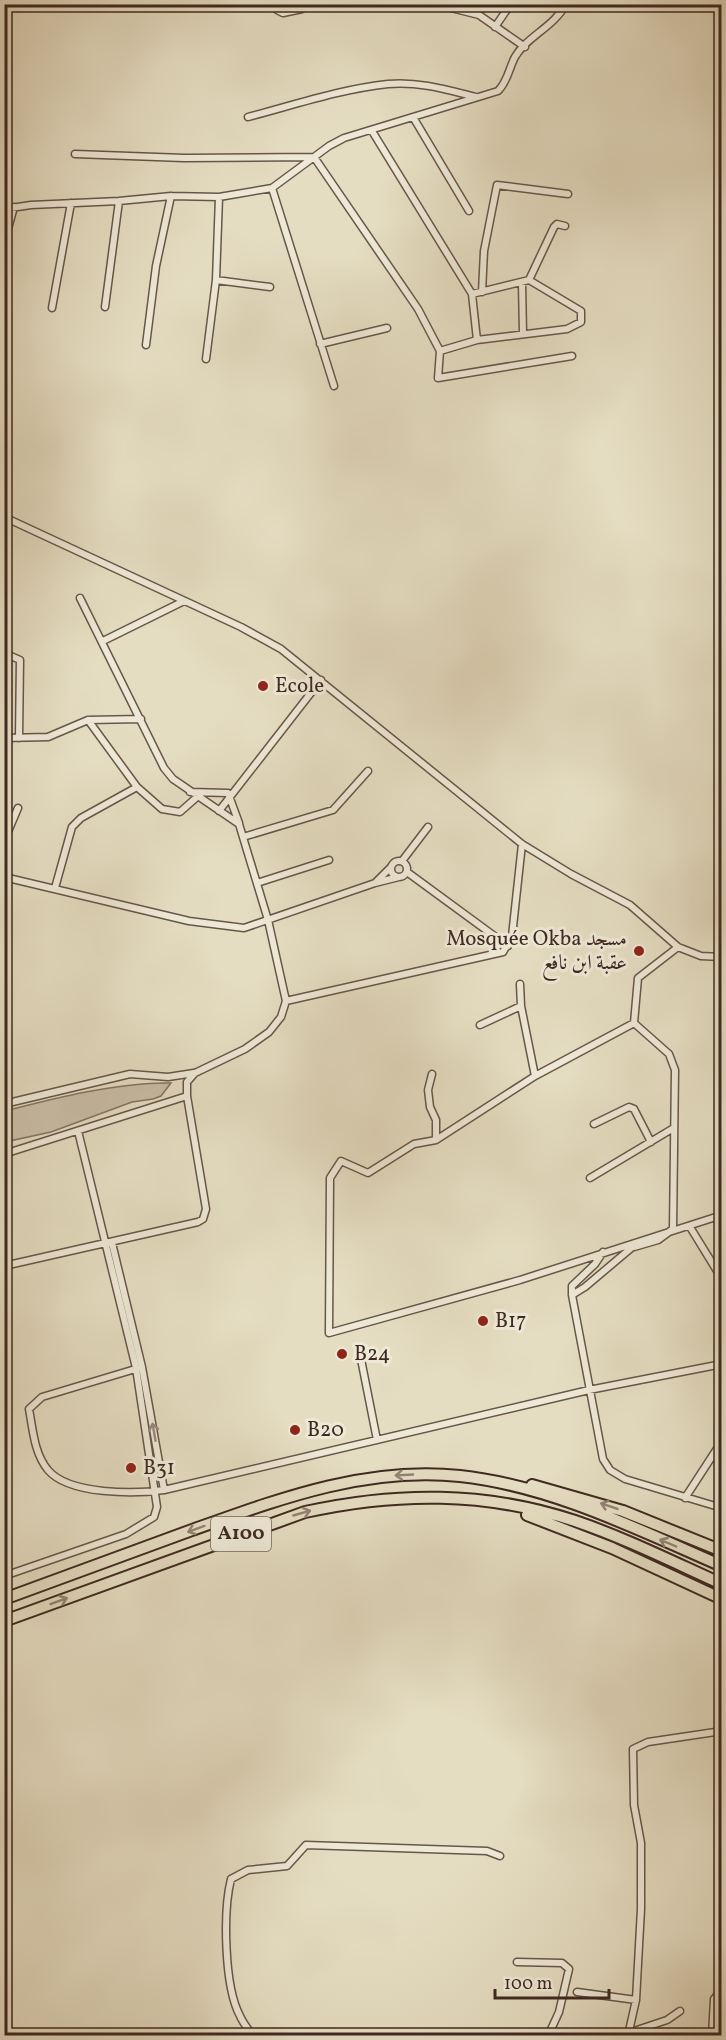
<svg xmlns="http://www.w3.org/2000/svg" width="726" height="2040" font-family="Vollkorn,Amiri,serif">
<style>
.green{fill:#c9bea7;stroke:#847464;stroke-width:1.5}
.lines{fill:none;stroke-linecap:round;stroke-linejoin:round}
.street-casing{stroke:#685649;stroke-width:9}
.highway-casing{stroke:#3f2921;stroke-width:14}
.street{stroke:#eee9d7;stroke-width:6}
.highway{stroke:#e5ddc2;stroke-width:10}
.oneway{stroke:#96897c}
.oneway2{stroke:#928372}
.poi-dot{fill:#8f2418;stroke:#eee9d7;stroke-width:2}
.labels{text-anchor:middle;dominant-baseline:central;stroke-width:6;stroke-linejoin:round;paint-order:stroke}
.shield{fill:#eee9d7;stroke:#746358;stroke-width:1.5}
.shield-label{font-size:20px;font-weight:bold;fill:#3f2921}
.poi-label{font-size:21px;fill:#3f2921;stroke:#eee9d7;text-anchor:start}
</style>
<rect width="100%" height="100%" fill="#e5ddc2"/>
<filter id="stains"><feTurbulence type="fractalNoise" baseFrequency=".00333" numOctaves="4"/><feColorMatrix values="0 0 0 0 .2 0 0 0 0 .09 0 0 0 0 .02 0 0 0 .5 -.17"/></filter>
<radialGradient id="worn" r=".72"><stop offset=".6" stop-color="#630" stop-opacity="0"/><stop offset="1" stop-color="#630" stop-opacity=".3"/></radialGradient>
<path class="green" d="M171,1083L161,1096L153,1099L132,1102L51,1132L5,1142V1111C55,1098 119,1082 171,1083Z"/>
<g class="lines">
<g class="street-casing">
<path id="street" d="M277,4V10L283,13L302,9L305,4
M435,4L479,15L525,47
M495,27L508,8L507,4
M248,117C294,105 341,89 388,84C418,81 448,90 476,97
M413,117L469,211
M372,131L472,294L529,280L554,227L557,224L565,226
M75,154L184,158L314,157L418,309L440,351L477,340L472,294
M272,188L334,386
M4,209L31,205L119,201L171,196L219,197L272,188L329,146L344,138L498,91C508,81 509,68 515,57C526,37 554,27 566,4
M4,243L14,207
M216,280L270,287
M522,283L523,334
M482,292L484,251L497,185L568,194
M105,307L119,201
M52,308L71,203
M477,340L567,329L581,322V311L529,280
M320,344L387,328
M146,345L156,266L171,196
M440,351L438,378L572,356
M206,359L216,280L219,197
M4,517L241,627L281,649L522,844L571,874L630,905L678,947L701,956L722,957
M103,641L184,601
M4,653L20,660L19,738
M88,720L137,787L162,809L180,812L197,797
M4,738L48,737L88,720L141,719
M190,792L228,793L239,823
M219,811L321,680
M243,837L333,810L368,771
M4,841L18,808
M391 869a8 8 0 1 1 16 0a8 8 0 1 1-16 0Z
M402,861L428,827
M391,867L375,883L399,877
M407,872L508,946
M4,877L189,921L244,928L375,883
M257,883L329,860
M55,888L72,827L81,818L137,787
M520,984L521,1006L535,1076
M286,1001L503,952L512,936L522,844
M634,1023L535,1076L436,1140L414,1144L368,1173L341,1161L330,1178L329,1333L520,1280L722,1215
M634,1023L669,1054L675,1070L673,1229L658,1240L634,1247
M634,1023L638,978L678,947
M480,1025L521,1006
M432,1074L428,1090L430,1107L436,1120V1140
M4,1104L130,1074L168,1077L194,1073
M594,1124L629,1107L634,1109L651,1142
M4,1154L187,1096
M590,1178L672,1129
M690,1227L722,1279
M112,1243L142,1367L164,1490
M603,1252L595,1264L572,1286V1295L603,1459L610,1470L625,1479L722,1508
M4,1266L198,1222L203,1219L206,1209L187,1096V1082L195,1073L245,1049L269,1032L281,1017L286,1001L268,920L239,824L173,779L164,768L80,598
M572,1295L585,1287L636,1244
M359,1349L377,1440
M142,1367L42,1397L29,1409C33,1430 34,1453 48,1470C69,1495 135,1494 164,1490L589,1390L722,1364
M685,1498L722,1441
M4,1576L126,1534L154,1517L157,1507L136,1368L78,1131
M517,1962L562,1963L569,1969L559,2012L548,2036
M577,1992L636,2000
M629,2031L636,2000L641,1909V1843L634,1805L633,1749L648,1742L722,1731
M253,2036C248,2029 243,2023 240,2016C224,1986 223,1911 231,1879L248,1870L287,1866L306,1845L487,1851L500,1856
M619,2036L667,2020L680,2011
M712,2036L714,1999L722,1989"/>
</g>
<g class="highway-casing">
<path id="highway" d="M532,1485L623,1511L722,1551
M527,1515L612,1548L722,1599
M4,1599C67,1576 129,1553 192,1530C279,1499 366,1466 460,1476C552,1486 639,1530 722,1566
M4,1621L305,1512C396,1492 485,1491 575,1521C625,1538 673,1562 722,1584"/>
</g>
<use href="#street" class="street"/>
<use href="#highway" class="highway"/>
</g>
<defs><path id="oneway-shaft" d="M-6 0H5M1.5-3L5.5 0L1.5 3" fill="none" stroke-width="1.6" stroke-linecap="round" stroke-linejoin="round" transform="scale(1.5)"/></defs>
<use class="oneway" href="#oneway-shaft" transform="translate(154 1432) rotate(-100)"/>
<g class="oneway2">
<use href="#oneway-shaft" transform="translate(404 1475) rotate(177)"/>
<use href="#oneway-shaft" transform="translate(609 1506) rotate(-161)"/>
<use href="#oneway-shaft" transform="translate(302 1513) rotate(-16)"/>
<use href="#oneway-shaft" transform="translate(196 1529) rotate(160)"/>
<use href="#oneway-shaft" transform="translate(668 1543) rotate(-157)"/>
<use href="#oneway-shaft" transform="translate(59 1601) rotate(-20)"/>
</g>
<g class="poi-dot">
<circle cx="263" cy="686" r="6"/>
<circle cx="639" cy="951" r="6"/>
<circle cx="483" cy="1321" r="6"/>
<circle cx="342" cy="1354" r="6"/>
<circle cx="295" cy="1430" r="6"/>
<circle cx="131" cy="1468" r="6"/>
</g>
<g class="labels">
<rect class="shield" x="211" y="1517" width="60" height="34" rx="4.5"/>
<g class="shield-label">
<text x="241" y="1534">A100</text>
</g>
<g class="poi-label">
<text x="275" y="686">Ecole</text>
<text x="627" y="939" text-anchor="end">Mosquée Okba مسجد<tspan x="627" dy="24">عقبة ابن نافع</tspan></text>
<text x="495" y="1321">B17</text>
<text x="354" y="1354">B24</text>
<text x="307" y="1430">B20</text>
<text x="143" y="1468">B31</text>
</g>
</g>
<rect width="726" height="2040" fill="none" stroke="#e5ddc2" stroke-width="24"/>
<rect x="6" y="6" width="714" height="2028" fill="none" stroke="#3f2921" stroke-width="3"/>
<rect x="12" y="12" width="702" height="2016" fill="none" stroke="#3f2921" stroke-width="1.5"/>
<path d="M495 1989v9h114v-9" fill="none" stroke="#3f2921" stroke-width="3"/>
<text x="504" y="1989" font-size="18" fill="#3f2921" stroke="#eee9d7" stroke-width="4.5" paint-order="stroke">100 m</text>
<rect width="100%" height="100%" filter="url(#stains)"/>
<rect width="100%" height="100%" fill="url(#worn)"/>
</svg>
